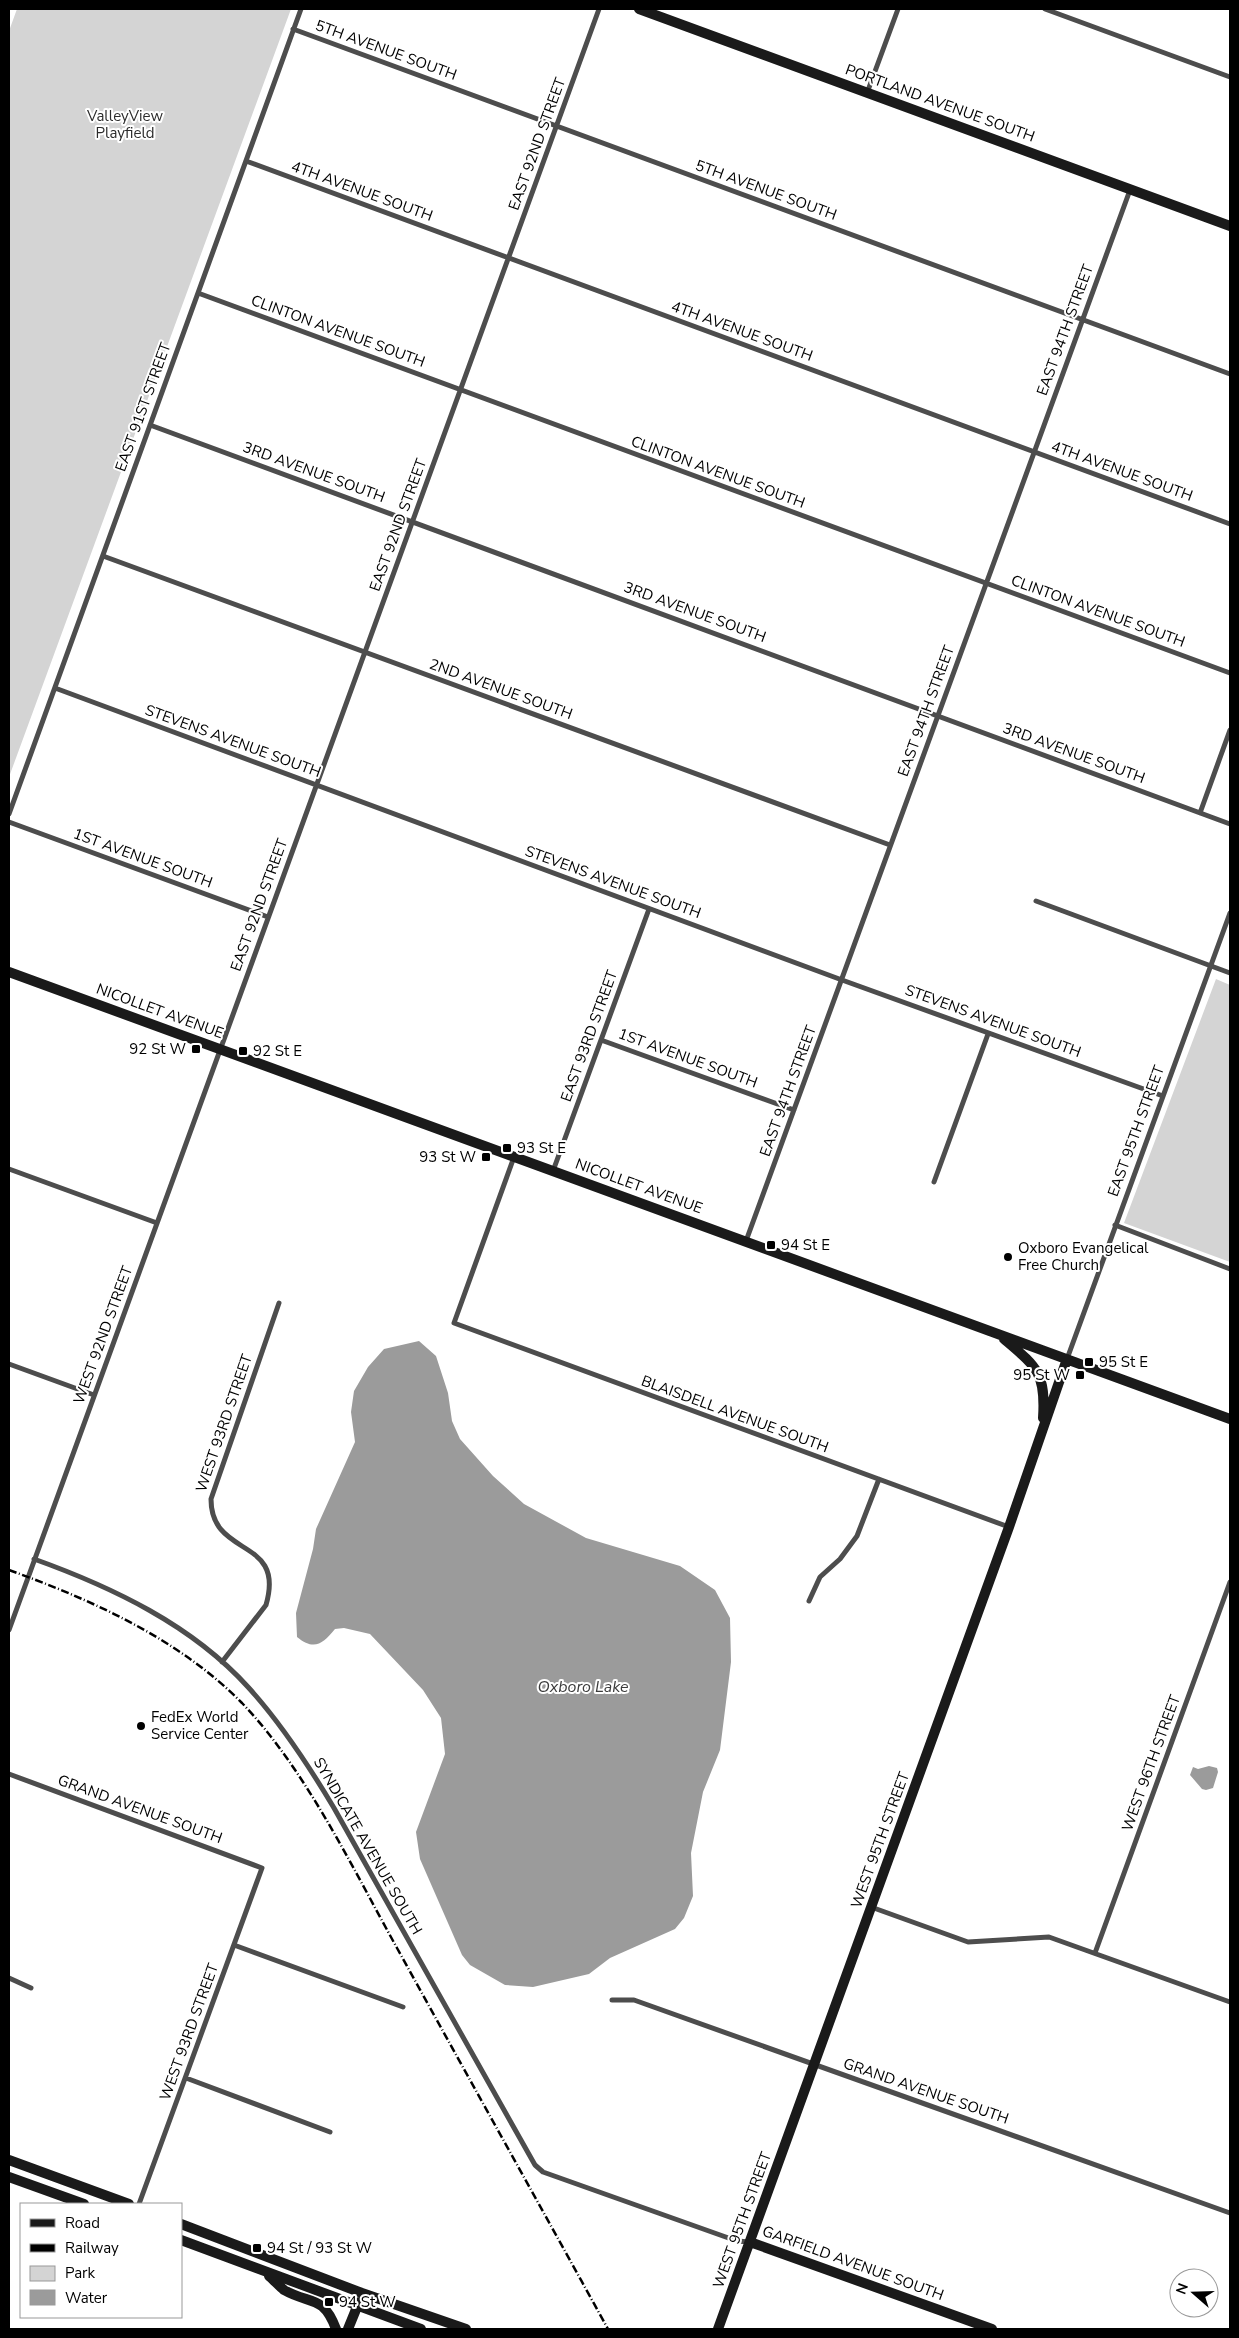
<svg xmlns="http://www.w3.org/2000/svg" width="1239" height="2338" font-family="'Nunito Sans',sans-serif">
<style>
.green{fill:#d4d4d4}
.water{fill:#9b9b9b}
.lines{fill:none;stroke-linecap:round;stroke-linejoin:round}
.street{stroke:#4d4d4d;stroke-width:5}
.secondary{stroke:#1a1a1a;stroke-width:10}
.rail{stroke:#000;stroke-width:2.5;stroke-dasharray:8 2.5 1 2.5;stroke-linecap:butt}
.poi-dot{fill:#000;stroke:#fff;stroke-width:2}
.labels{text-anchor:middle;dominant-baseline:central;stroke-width:4;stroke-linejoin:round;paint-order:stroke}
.street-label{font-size:15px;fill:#000;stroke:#fff}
.park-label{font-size:15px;fill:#2b2b2b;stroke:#fff}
.poi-label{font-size:15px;fill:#000;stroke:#fff;text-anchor:start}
.water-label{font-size:16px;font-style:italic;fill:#3c3c3c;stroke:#fff}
</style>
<rect width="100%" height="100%" fill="#fff"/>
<path class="green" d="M17,9H291L9,777V31Z
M1216,979L1230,985V1262L1124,1223Z"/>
<path class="water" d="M419,1341L436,1356L448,1393L452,1421L460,1439L493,1476L524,1504L586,1538L680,1566L715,1590L730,1618L731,1662L720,1750L703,1792L691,1853L693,1896L684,1918L675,1929L610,1958L589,1974L533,1987L505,1985L470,1965L462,1955L420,1859L416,1832L445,1754L441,1718L423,1690L370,1634L344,1628L335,1629C323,1644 314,1651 297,1637L296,1613L313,1549L316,1529L355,1442L351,1412L354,1391L368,1367L384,1349Z
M1209,1766L1217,1768L1218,1772L1213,1788L1206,1790L1202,1789L1190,1775L1193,1767L1198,1769Z"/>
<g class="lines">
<path class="street" d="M1045,9L1230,77
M293,29L1230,374
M867,93L898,9
M246,161L1230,524
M198,293L1230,673
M150,425L1230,824
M103,556L890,845
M55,688L842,980L1163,1096
M1200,813L1230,730
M9,814L301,9
M9,822L268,917
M1036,901L1230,973
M601,1040L794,1110
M514,1157L454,1323L1009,1527
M9,1169L157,1223
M553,1171L649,909
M934,1182L988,1034
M1115,1225L1230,1269
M746,1241L1130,190
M1067,1359L1230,913
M9,1364L94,1395
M34,1559C112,1587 192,1625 248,1687C281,1723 309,1766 334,1808L535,2165L543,2172L737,2241L750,2242
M809,1601L820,1577L840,1559L857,1536L879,1479
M9,1630L599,9
M222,1662L266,1605C286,1536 211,1559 211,1499L279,1303
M9,1774L262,1868L139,2204
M871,1907L968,1942L1049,1937L1230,2002
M234,1945L403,2007
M1095,1953L1230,1582
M9,1978L31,1988
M612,2000H634L1230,2213
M186,2078L330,2132"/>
<path class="secondary" d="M639,9L1230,226
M9,972L1230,1419
M1004,1339C1037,1367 1046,1373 1043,1418
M9,2160L129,2204
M9,2177L84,2204
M181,2224L362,2293L466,2329
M181,2240L421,2329
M750,2242L992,2329
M269,2276C274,2280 279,2286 284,2290C310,2305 323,2294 336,2329
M348,2329L359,2302
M718,2329L1009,1527L1067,1359"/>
<path class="rail" d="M9,1570C92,1600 179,1639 242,1703C306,1770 352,1867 397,1948C467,2075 538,2202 608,2329"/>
</g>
<g class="poi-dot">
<rect x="191" y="1044" width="10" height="10" rx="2.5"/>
<rect x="238" y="1046" width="10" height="10" rx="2.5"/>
<rect x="502" y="1143" width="10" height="10" rx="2.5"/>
<rect x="481" y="1152" width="10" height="10" rx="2.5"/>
<rect x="766" y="1240" width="10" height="10" rx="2.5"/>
<circle cx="1008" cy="1257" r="5"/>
<rect x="1084" y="1357" width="10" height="10" rx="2.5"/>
<rect x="1075" y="1370" width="10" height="10" rx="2.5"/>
<circle cx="141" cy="1726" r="5"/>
<rect x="252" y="2243" width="10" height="10" rx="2.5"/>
<rect x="324" y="2297" width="10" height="10" rx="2.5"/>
</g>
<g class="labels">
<g class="street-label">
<text transform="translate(386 50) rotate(20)">5TH AVENUE SOUTH</text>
<text transform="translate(940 103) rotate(20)">PORTLAND AVENUE SOUTH</text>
<text transform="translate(537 144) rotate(-70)">EAST 92ND STREET</text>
<text transform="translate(766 190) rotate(20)">5TH AVENUE SOUTH</text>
<text transform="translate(362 191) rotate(20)">4TH AVENUE SOUTH</text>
<text transform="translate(1065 330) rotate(-70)">EAST 94TH STREET</text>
<text transform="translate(338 331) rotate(20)">CLINTON AVENUE SOUTH</text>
<text transform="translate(742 331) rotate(20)">4TH AVENUE SOUTH</text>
<text transform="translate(143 407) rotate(-70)">EAST 91ST STREET</text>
<text transform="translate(1122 471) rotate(20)">4TH AVENUE SOUTH</text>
<text transform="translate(314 472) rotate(20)">3RD AVENUE SOUTH</text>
<text transform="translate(718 472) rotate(20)">CLINTON AVENUE SOUTH</text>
<text transform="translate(398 525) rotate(-70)">EAST 92ND STREET</text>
<text transform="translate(1098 611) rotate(20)">CLINTON AVENUE SOUTH</text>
<text transform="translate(695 612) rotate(20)">3RD AVENUE SOUTH</text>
<text transform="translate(501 689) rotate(20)">2ND AVENUE SOUTH</text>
<text transform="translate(926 711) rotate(-70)">EAST 94TH STREET</text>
<text transform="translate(233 741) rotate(20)">STEVENS AVENUE SOUTH</text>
<text transform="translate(1074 753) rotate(20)">3RD AVENUE SOUTH</text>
<text transform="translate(143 858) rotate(20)">1ST AVENUE SOUTH</text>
<text transform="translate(613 882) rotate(20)">STEVENS AVENUE SOUTH</text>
<text transform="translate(259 905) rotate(-70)">EAST 92ND STREET</text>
<text transform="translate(160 1011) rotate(20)">NICOLLET AVENUE</text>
<text transform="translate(993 1021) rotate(20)">STEVENS AVENUE SOUTH</text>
<text transform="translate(589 1036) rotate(-70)">EAST 93RD STREET</text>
<text transform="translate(688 1058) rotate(20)">1ST AVENUE SOUTH</text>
<text transform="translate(788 1091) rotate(-70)">EAST 94TH STREET</text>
<text transform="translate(1136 1131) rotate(-70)">EAST 95TH STREET</text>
<text transform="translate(639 1186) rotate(20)">NICOLLET AVENUE</text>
<text transform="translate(103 1335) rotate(-70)">WEST 92ND STREET</text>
<text transform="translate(735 1414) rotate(20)">BLAISDELL AVENUE SOUTH</text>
<text transform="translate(224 1423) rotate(-71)">WEST 93RD STREET</text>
<text transform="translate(1151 1763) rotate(-70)">WEST 96TH STREET</text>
<text transform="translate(140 1809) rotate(20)">GRAND AVENUE SOUTH</text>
<text transform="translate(880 1840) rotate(-70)">WEST 95TH STREET</text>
<text transform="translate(368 1846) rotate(60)">SYNDICATE AVENUE SOUTH</text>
<text transform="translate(189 2032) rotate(-70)">WEST 93RD STREET</text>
<text transform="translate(926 2091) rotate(19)">GRAND AVENUE SOUTH</text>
<text transform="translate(742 2220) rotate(-70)">WEST 95TH STREET</text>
<text transform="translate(853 2263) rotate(20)">GARFIELD AVENUE SOUTH</text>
</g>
<g class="park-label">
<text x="125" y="116">ValleyView<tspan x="125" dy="17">Playfield</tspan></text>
</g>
<g class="poi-label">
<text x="186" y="1049" text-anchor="end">92 St W</text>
<text x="253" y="1051">92 St E</text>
<text x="517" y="1148">93 St E</text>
<text x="476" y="1157" text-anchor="end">93 St W</text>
<text x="781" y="1245">94 St E</text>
<text x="1018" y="1248">Oxboro Evangelical<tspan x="1018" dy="17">Free Church</tspan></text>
<text x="1099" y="1362">95 St E</text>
<text x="1070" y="1375" text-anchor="end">95 St W</text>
<text x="151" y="1717">FedEx World<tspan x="151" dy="17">Service Center</tspan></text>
<text x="267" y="2248">94 St / 93 St W</text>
<text x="339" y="2302">94 St W</text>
</g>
<g class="water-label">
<text x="583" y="1687">Oxboro Lake</text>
</g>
</g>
<rect width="1239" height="2338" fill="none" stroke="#000000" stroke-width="20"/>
<rect x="20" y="2203" width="162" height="115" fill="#ffffff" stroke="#999999"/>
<rect x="30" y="2219" width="25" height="8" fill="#1a1a1a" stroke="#999999"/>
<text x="65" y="2228" font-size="15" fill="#000000">Road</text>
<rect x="30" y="2244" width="25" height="8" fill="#000000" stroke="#999999"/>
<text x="65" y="2253" font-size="15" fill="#000000">Railway</text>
<rect x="30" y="2266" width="25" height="15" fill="#d4d4d4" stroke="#999999"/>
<text x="65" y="2278" font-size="15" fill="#000000">Park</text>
<rect x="30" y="2290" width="25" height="15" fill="#9b9b9b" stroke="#999999"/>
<text x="65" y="2303" font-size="15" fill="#000000">Water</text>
<g transform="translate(1194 2293) rotate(290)"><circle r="24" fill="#ffffff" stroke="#999999"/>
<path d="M0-4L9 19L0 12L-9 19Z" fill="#000000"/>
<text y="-8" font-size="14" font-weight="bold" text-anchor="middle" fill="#000000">N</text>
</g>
</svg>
